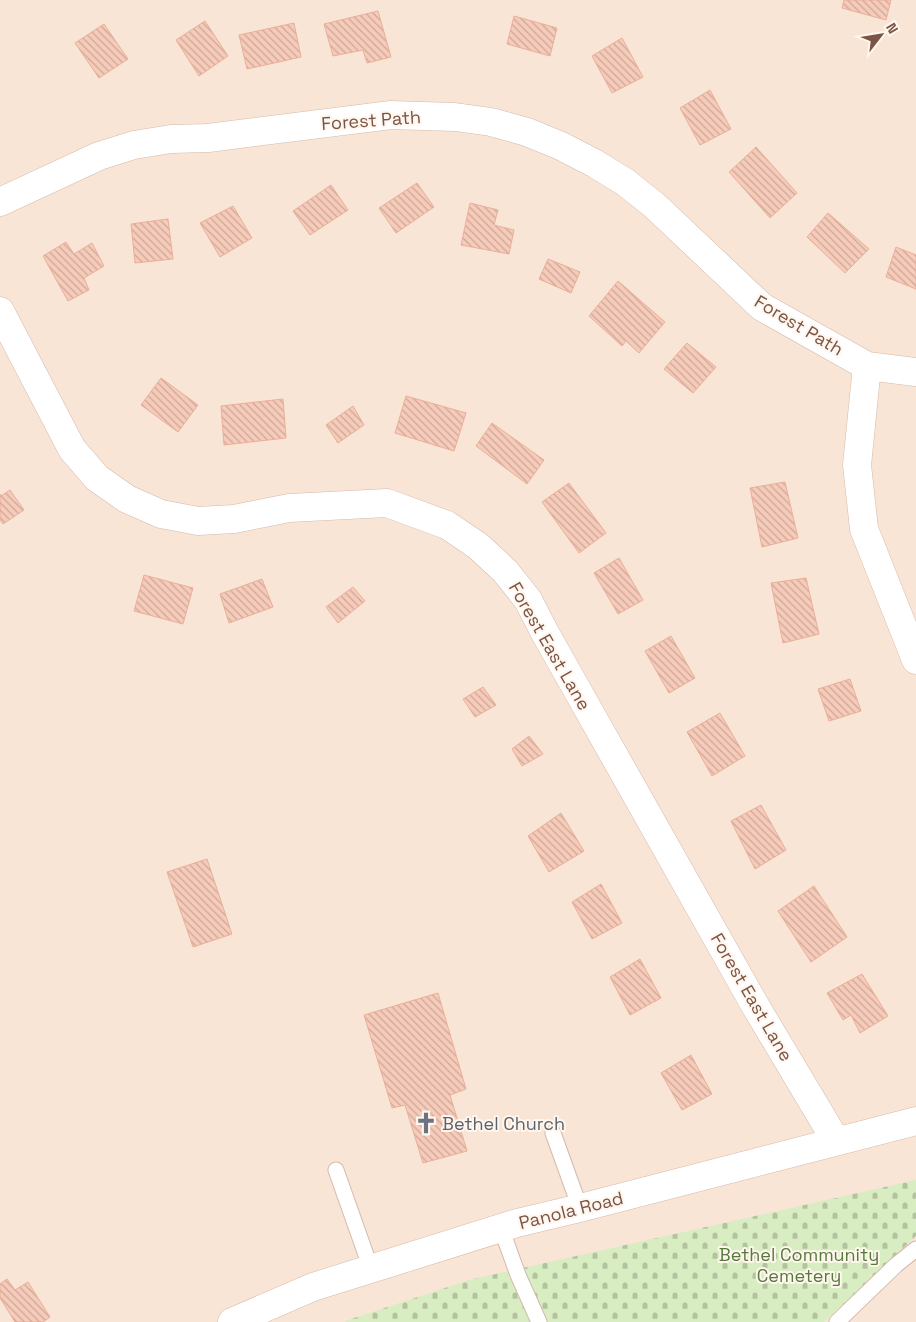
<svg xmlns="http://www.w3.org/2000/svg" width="916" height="1322" font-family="'Space Grotesk',sans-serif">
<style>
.residential{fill:#f9e5d5}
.cemetery{fill:url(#cemetery-stones)}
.building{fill:url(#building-back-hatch);stroke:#eaaf99}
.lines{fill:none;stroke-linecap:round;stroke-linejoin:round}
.service-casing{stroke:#d4baac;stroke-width:17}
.minor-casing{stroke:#d4baac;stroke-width:29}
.secondary-casing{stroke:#d7b9a9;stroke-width:29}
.service{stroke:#fff;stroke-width:15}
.minor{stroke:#fff;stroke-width:28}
.secondary{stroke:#fff;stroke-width:28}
.labels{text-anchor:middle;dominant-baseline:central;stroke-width:4;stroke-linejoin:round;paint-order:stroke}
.street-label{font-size:18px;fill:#7a5447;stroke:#fff6ed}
.worship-label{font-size:18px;fill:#5b616d;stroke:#fff6ed;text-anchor:start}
.park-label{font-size:18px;fill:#557a3c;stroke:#fff6ed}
</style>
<defs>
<pattern id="cemetery-stones" width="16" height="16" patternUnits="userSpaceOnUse" patternTransform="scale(1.25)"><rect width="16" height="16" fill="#d8edc2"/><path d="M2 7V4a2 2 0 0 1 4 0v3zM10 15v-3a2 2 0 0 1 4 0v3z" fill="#b4c39f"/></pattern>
<pattern id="building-back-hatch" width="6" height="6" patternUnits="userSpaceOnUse" patternTransform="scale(1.25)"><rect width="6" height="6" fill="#f6cbba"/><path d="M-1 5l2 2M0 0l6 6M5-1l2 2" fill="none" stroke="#cca799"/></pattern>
</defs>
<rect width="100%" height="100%" fill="#fef2e5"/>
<path class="residential" d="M0,0H916V1322H0Z"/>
<path class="cemetery" d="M916,1180V1236L824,1322H344L351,1319L469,1280Z"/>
<path class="building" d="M844,0H891L886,20L842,8Z
M378,11L391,57L367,63L363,50L333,56L324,24Z
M514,16L557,28L550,56L507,44Z
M205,21L228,56L199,76L176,40Z
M294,23L301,57L247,69L239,35Z
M104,24L128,59L99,78L75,43Z
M622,38L643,77L612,93L592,56Z
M710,90L731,129L700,145L680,108Z
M756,147L797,193L770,218L729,172Z
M417,183L434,207L396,233L379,208Z
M331,185L348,210L310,235L293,211Z
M470,203L498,210L494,225L514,230L509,254L461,245Z
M233,206L252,238L220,257L200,223Z
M828,213L869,249L845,273L807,237Z
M168,219L173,259L135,263L131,224Z
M66,242L74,254L92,243L104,266L84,278L89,290L68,301L43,256Z
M896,247L916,255V289L886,277Z
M548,259L580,272L571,293L539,279Z
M618,281L665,322L639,353L626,341L622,346L589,316Z
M687,343L716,367L693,393L664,369Z
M161,378L198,405L178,432L141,405Z
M406,396L466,413L454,451L395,433Z
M283,399L286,438L224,445L221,406Z
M353,406L364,425L338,443L326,425Z
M492,423L544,460L527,484L476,446Z
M785,482L798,538L762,547L750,488Z
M569,483L606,533L579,553L542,502Z
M10,490L24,510L3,524L0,520V494L1,496Z
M619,558L643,600L618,614L594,573Z
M144,575L193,588L183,624L134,611Z
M806,578L819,634L783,643L771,583Z
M262,579L273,607L229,623L220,594Z
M353,587L365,601L338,623L326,607Z
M671,636L695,678L669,693L645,651Z
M850,679L861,711L829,721L818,689Z
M483,687L496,705L475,717L463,699Z
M720,713L745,756L712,776L687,732Z
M529,736L543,754L522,766L512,749Z
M761,805L786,850L755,869L731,821Z
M561,813L584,851L549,872L528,836Z
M207,859L232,934L193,947L167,872Z
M601,884L622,923L592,939L572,902Z
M814,886L847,937L811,962L778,911Z
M640,959L661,998L630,1015L610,977Z
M862,974L888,1016L860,1033L851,1015L843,1020L827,993Z
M438,993L466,1089L450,1095L467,1151L423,1163L405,1105L392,1108L364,1015Z
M691,1055L712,1094L682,1110L661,1073Z
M7,1279L15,1290L28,1282L50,1317L43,1322H15L0,1298V1284Z"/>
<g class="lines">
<g class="service-casing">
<path id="service" d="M553,1133L580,1208
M336,1170L371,1269
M501,1228L518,1275L539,1322
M837,1322L896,1265L916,1249"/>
</g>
<g class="minor-casing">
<path id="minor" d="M0,202L99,156L134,145L171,139L208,138L391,115L455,117L491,122L527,132L561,146L594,163L625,182L654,205L762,307L867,366L916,372
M0,311L72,449L97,478L127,499L161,514L198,521L234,519L289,508L387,503L447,525L478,546L505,571L528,600L545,633L756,1007L836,1141
M867,366L857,465L864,529L916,660"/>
</g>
<g class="secondary-casing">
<path id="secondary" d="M232,1322L313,1287L517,1223L580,1208L916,1121"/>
</g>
<use href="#service" class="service"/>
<use href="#minor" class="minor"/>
<use href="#secondary" class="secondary"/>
</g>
<defs>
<g id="church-bare" transform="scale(1.725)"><path d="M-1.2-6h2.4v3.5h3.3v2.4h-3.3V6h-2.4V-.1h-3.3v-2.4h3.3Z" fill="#6b7280" stroke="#fff6ed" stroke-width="2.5" paint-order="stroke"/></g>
</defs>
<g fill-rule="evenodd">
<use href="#church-bare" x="426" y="1123"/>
</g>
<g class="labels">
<g class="street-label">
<text transform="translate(371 120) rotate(-4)">Forest Path</text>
<text transform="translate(799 325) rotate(31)">Forest Path</text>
<text transform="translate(550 646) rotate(60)">Forest East Lane</text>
<text transform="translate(752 997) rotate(60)">Forest East Lane</text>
<text transform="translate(571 1210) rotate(-14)">Panola Road</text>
</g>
<g class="worship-label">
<text x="442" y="1123">Bethel Church</text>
</g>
<g class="park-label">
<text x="799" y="1254">Bethel Community<tspan x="799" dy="21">Cemetery</tspan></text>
</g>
</g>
<g transform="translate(881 35) rotate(59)" stroke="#fff6ed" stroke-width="4" paint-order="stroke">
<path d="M0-4L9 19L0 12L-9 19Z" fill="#7a5447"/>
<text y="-8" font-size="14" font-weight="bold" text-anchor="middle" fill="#7a5447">N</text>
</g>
</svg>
